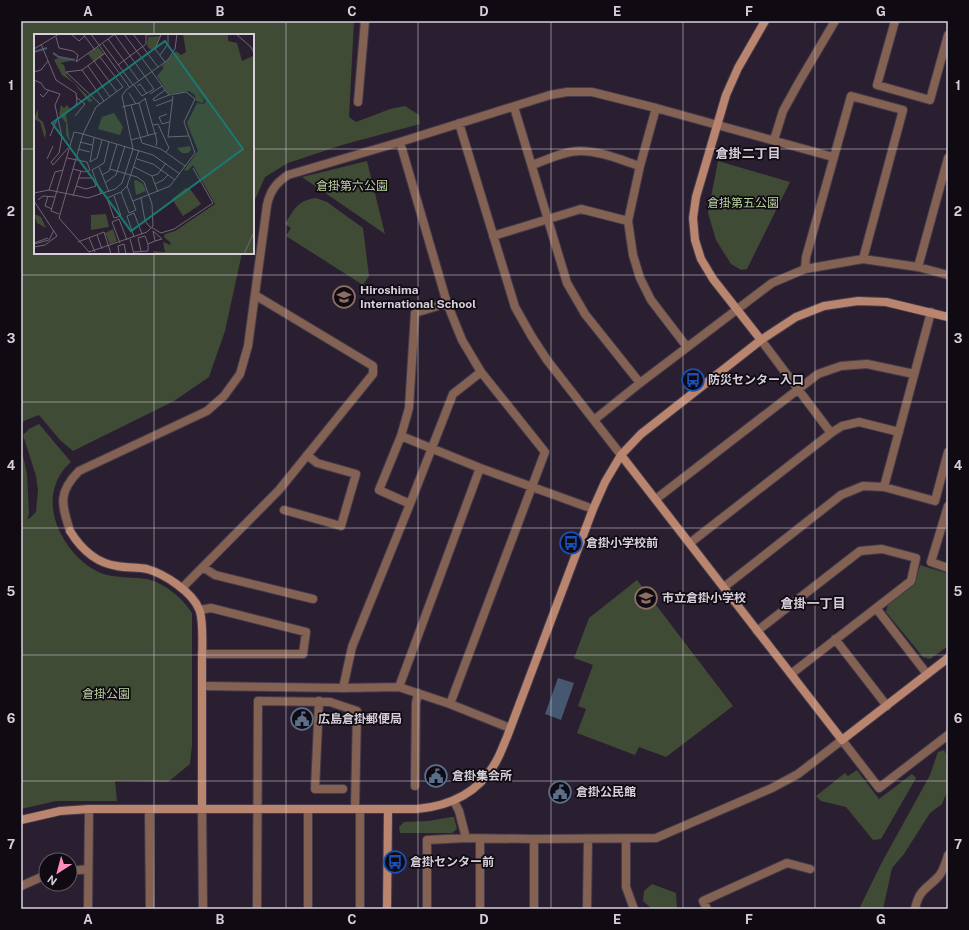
<svg xmlns="http://www.w3.org/2000/svg" width="969" height="930" font-family="'Public Sans','Noto Sans JP',sans-serif">
<style>
.green{fill:#404b35}
.water{fill:#465870}
.lines{fill:none;stroke-linecap:round;stroke-linejoin:round}
.street-casing{stroke:#463b4b;stroke-width:10}
.secondary-casing{stroke:#463b4b;stroke-width:10}
.street{stroke:#836254;stroke-width:8}
.secondary{stroke:#b9856e;stroke-width:8}
.grid{fill:none;stroke:#d7cfda;stroke-width:1;stroke-opacity:0.55}
.labels{text-anchor:middle;dominant-baseline:central;stroke-width:3.5;stroke-linejoin:round;paint-order:stroke}
.park-label{font-size:12px;fill:#b9d29e;stroke:#100b12}
.poi-label{font-size:12px;font-weight:bold;fill:#d7cfda;stroke:#100b12;text-anchor:start}
.neighbourhood-label{font-size:13px;font-weight:bold;fill:#d7cfda;stroke:#100b12}
.inset-river{fill:none;stroke:#465870;stroke-width:2}
.inset-road{fill:none;stroke:#6f6574;stroke-width:1}
.view{fill:#197a73;fill-opacity:0.15;stroke:#197a73;stroke-width:2}
.inset-edge{fill:none;stroke:#d7cfda;stroke-width:2}
.neatline{fill:none;stroke:#d7cfda;stroke-width:1.5}
.grid-label{font-size:13px;text-anchor:middle;font-weight:bold;fill:#d7cfda}
</style>
<rect width="100%" height="100%" fill="#2a1f30"/>
<path class="green" d="M21,21H354L349,117L356,122L390,109L405,106L419,115L420,124L342,145L288,163L265,177L253,204V35H35V253H242L225,331L209,377L174,401L73,451L60,440L39,415L21,422Z
M367,161L385,234L302,177Z
M718,161L790,182L747,269L741,270L731,264L716,240L708,213Z
M316,198L327,202L363,228L369,276L363,285L286,236L291,228L285,224C295,208 297,201 316,198Z
M39,424L71,462C57,474 51,491 53,509C56,536 80,568 107,575C120,578 133,577 147,579C164,583 183,598 192,613V745L190,764L168,782L115,781L117,801H56L21,809V447L27,474L29,514L27,519L30,518L36,512L38,490L36,476L23,435L29,429Z
M920,565L946,573L948,575V646L930,659L923,657L886,612L888,604L915,584Z
M637,580L733,706L666,757L639,747L635,755L577,733L586,709L578,706L593,665L574,658L589,618Z
M944,750L946,754L947,792L942,804L930,813L904,854L892,868L883,909H859L881,864L930,775L938,752Z
M857,770L879,799L912,774L916,778L881,839L873,840L846,807L821,801L816,796L845,773L848,776Z
M451,817H454L457,829L452,833H400L399,827L404,822L428,821Z
M652,884L676,893L677,909H652L643,901L644,891Z"/>
<path class="water" d="M558,678L574,683L561,720L545,714Z"/>
<g class="lines">
<g class="street-casing">
<path id="street" d="M895,21L877,85L930,100L948,35
M358,102L365,21
M514,107L567,283L585,314L640,383
M656,108L640,166L628,221L633,255L640,278L651,300L687,347
M459,123L515,307L532,337L547,360L621,455
M774,140L783,111L799,82L835,21
M400,142L447,303L462,340L481,372L545,452L450,704
M532,165C547,160 564,151 580,151C600,151 621,160 640,166
M493,236L581,209L628,221
M918,267L948,158
M805,269L806,257L851,96L903,110L863,259
M761,340L831,433
M594,420L640,383L772,283L805,269L863,259L918,267L948,275
M401,436L480,468L593,509
M884,487L931,312
M656,499L818,374L841,366L867,364L914,374
M410,504L379,490L401,436L409,408L415,313L447,303
M948,506L931,562L948,568
M284,510L341,526L356,474L317,463L307,455
M70,531C62,505 57,493 79,471L207,411L224,396L240,374L248,346L267,205C270,191 276,183 288,175L400,142L550,95L567,92H592L656,108L833,157
M690,543L831,433L842,426L859,422L899,432
M203,567L215,575L313,599
M724,587L841,495L863,486L884,487L935,501L948,452
M182,588L279,490L373,374V366L255,295
M876,608L927,674
M200,610L211,608L306,632L303,654H202
M757,631L860,551L882,549L916,558L911,581L791,674
M835,639L887,706
M202,686L343,688L399,687L450,704L510,728
M399,687L480,468
M343,688L352,647L410,504L453,394L481,372
M319,701L315,789H343
M415,786L416,703L418,693
M454,801L459,811L466,838
M202,809L203,909
M308,809V909
M149,810L150,909
M626,839V887L634,909
M70,871L88,869
M21,886L46,875
M88,909L89,809
M257,909L258,701L330,702L357,711L355,809
M360,909V809
M427,909V840L466,838L534,839L656,838L772,788L798,774L842,740L879,788L948,735
M480,909V839
M534,909V839
M587,909L588,839
M707,909L703,901L787,863L810,869
M915,909C919,889 927,889 939,876C943,871 946,862 948,855"/>
</g>
<g class="secondary-casing">
<path id="secondary" d="M761,340L713,279L701,259L695,240L693,218L696,197L726,95L738,68L765,21
M621,455L842,740L948,658
M70,531C81,549 96,563 117,566C127,568 138,567 147,569C165,574 192,592 199,609C204,619 202,651 202,663C202,712 202,761 202,809
M21,820L60,811L89,809H417C449,806 477,794 494,765C500,756 503,746 507,737L593,509L605,482L621,455L641,434L761,340L796,317L824,306L858,301L886,302L948,317
M387,909L388,810"/>
</g>
<use href="#street" class="street"/>
<use href="#secondary" class="secondary"/>
</g>
<path class="grid" d="M154,21V35M286,21V909M418,21V909M551,21V909M683,21V909M815,21V909M21,149H35M253,149H948M154,253V909M21,275H948M21,402H948M21,528H948M21,655H948M21,781H948"/>
<defs>
<g id="school-ring" transform="scale(1.15)"><circle r="9.5" fill="#100b12" stroke="#8d6e63" stroke-width="1.5"/><path d="M0-5L7-2L0 1L-7-2ZM-4 1L0 2.5L4 1V4Q0 6-4 4Z" fill="#8d6e63"/></g>
<g id="bus-ring" transform="scale(1.15)"><circle r="9.5" fill="#100b12" stroke="#1a4fb4" stroke-width="1.5"/><path d="M-5-6H5V4H4V6H2V4H-2V6H-4V4H-5ZM-3.5-4V0h7V-4ZM-3.5 1.2v1.5H-2V1.2ZM2 1.2v1.5H3.5V1.2Z" fill="#1a4fb4"/></g>
<g id="civic-ring" transform="scale(1.15)"><circle r="9.5" fill="#100b12" stroke="#5c6f8a" stroke-width="1.5"/><path d="M-.6-6.5H3V-4.5H.6V-3L4-1V1h2V6H-6V1h2V-1L-.6-3ZM-1.2 2.5V6h2.4V2.5Z" fill="#5c6f8a"/></g>
</defs>
<g fill-rule="evenodd">
<use href="#school-ring" x="344" y="297"/>
<use href="#bus-ring" x="693" y="380"/>
<use href="#bus-ring" x="571" y="543"/>
<use href="#school-ring" x="646" y="598"/>
<use href="#civic-ring" x="302" y="719"/>
<use href="#civic-ring" x="436" y="776"/>
<use href="#civic-ring" x="560" y="792"/>
<use href="#bus-ring" x="395" y="862"/>
</g>
<g class="labels">
<g class="park-label">
<text x="352" y="186">倉掛第六公園</text>
<text x="743" y="203">倉掛第五公園</text>
<text x="106" y="694">倉掛公園</text>
</g>
<g class="poi-label">
<text x="360" y="290">Hiroshima<tspan x="360" dy="14">International School</tspan></text>
<text x="708" y="380">防災センター入口</text>
<text x="586" y="543">倉掛小学校前</text>
<text x="662" y="598">市立倉掛小学校</text>
<text x="318" y="719">広島倉掛郵便局</text>
<text x="452" y="776">倉掛集会所</text>
<text x="576" y="792">倉掛公民館</text>
<text x="410" y="862">倉掛センター前</text>
</g>
<g class="neighbourhood-label">
<text x="748" y="153">倉掛二丁目</text>
<text x="813" y="603">倉掛一丁目</text>
</g>
</g>
<g transform="translate(34 34)">
<rect width="220" height="220" fill="#2a1f30"/>
<path d="M149,0H194V7L203,9L208,27L219,22L220,220H119V217L131,218L129,208L136,211L137,209L130,203L131,200L141,197L181,170L159,131L153,137L150,136L164,117L153,89L163,69L170,70L172,67L162,57L170,66L169,69L162,67L161,61L155,57L135,60L123,42L130,34L128,32L142,17L147,21L152,18ZM126,2L122,13L117,16L113,12L114,3ZM64,13L70,20L60,28L54,20ZM24,24L41,26L26,29L30,31L33,42L59,67L55,68L40,49L28,41L20,26ZM27,71L30,74L33,71L36,75L32,80L36,108L32,101V89L25,80ZM4,75V84L9,88L12,98L11,105L6,88L0,85ZM80,79L89,93L86,101L64,95L68,83ZM156,112L157,116L154,119H148L143,114ZM102,146L109,150L112,157L102,161L100,147ZM152,154L156,155L167,170L149,182L138,165ZM0,180L7,183L12,194L3,189ZM72,180L75,193L57,196V181ZM79,195L83,207L76,210L71,199Z" fill="#404b35"/>
<path class="inset-river" d="M0,18L13,14M19,19L25,23L41,26"/>
<path class="inset-road" d="M37,0L45,7L51,2M49,0L61,16M57,0L96,54M90,0L135,61L152,58L161,65L150,88L161,119L136,152L99,167M99,0L124,33M202,0L217,13L220,19M81,1L120,55L108,62L100,51M112,1L128,0M127,1L121,15L131,28M22,3L25,14L39,17L44,21L42,28L81,0M74,5L105,47M7,10L22,46L42,59L43,68L40,74M69,10L99,51M0,15L25,0M126,21L134,10V0M60,27L83,58M84,31L112,10V0M54,32L76,63M48,36L70,67M0,38L7,36L14,27M0,46L7,49L11,55L26,60L21,71L28,103L25,119L17,128L19,131L34,114M103,52L106,50L113,60M131,56L119,65L120,67L135,61M95,59L102,70M6,60L9,63L15,56M116,60L128,52M139,62L134,103L155,102M111,64L123,107L122,112M105,69L114,101M66,70L32,38L48,36L71,19M97,71L108,109L127,115L151,132M122,72L138,66M88,73L105,69L112,64M133,80L125,83L128,90L135,88M41,82L51,70L42,63M119,91L124,90L135,114L132,118M16,102L24,83M60,104L56,128L63,124L68,106M97,106L123,99M46,108L58,111M44,115L56,118M33,124L53,128L56,136L51,138L39,135M13,125L19,112M103,125L119,130L141,146M65,133L75,158M100,133L118,142L124,158M76,135L103,143L110,148L118,170L119,192L113,198L55,218L25,184L49,100L119,121L146,140M68,141L75,137L83,110M118,142L124,140L132,129M71,149L82,141L91,112M121,150L129,146L134,141M42,152L52,155L62,152L59,144H44M15,156L21,138L29,136M87,158L95,179L102,176L93,152M0,159L15,156L54,164L81,155L88,149L99,115L88,62L92,56L134,26L141,15L143,0M67,160L58,136L70,129L75,108M14,162L11,172L18,175M39,162L47,137M80,162L87,182L80,184L73,164L87,158L93,152L105,116M107,164L111,187L115,192L127,199L140,195L179,169L159,134M4,166L9,162L21,163M0,167L23,202L11,211L0,213M25,180L17,177L40,98L49,100L62,73L89,53L66,23M63,201L68,215M100,203L93,182L100,179L108,200M55,204L61,218M96,205L100,220M44,208L70,198L77,220M0,209L14,204M86,209L78,188L85,185L93,206M0,210L15,206L20,196M107,217L104,204L111,202L114,210M100,218L114,217V210L121,207L128,205L119,197L121,207M85,220L84,212L90,210L92,220M210,220L220,198"/>
<path class="view" d="M131,7L209,115L97,197L18,89Z"/>
<rect width="220" height="220" class="inset-edge"/>
</g>
<rect width="969" height="930" fill="none" stroke="#100b12" stroke-width="44"/>
<g transform="translate(58 872) rotate(216)"><circle r="19" fill="#100b12" stroke="#605962"/>
<path d="M0-3L7 15L0 10L-7 15Z" fill="#fe8ebc"/>
<text y="-6" font-size="11" font-weight="bold" text-anchor="middle" fill="#d7cfda">N</text>
</g>
<rect x="22" y="22" width="925" height="886" class="neatline"/>
<g class="grid-label">
<text x="88" y="16">A</text>
<text x="220" y="16">B</text>
<text x="352" y="16">C</text>
<text x="484" y="16">D</text>
<text x="617" y="16">E</text>
<text x="749" y="16">F</text>
<text x="881" y="16">G</text>
<text x="11" y="90">1</text>
<text x="958" y="90">1</text>
<text x="11" y="216">2</text>
<text x="958" y="216">2</text>
<text x="11" y="343">3</text>
<text x="958" y="343">3</text>
<text x="11" y="470">4</text>
<text x="958" y="470">4</text>
<text x="11" y="596">5</text>
<text x="958" y="596">5</text>
<text x="11" y="723">6</text>
<text x="958" y="723">6</text>
<text x="11" y="849">7</text>
<text x="958" y="849">7</text>
<text x="88" y="924">A</text>
<text x="220" y="924">B</text>
<text x="352" y="924">C</text>
<text x="484" y="924">D</text>
<text x="617" y="924">E</text>
<text x="749" y="924">F</text>
<text x="881" y="924">G</text>
</g>
</svg>
